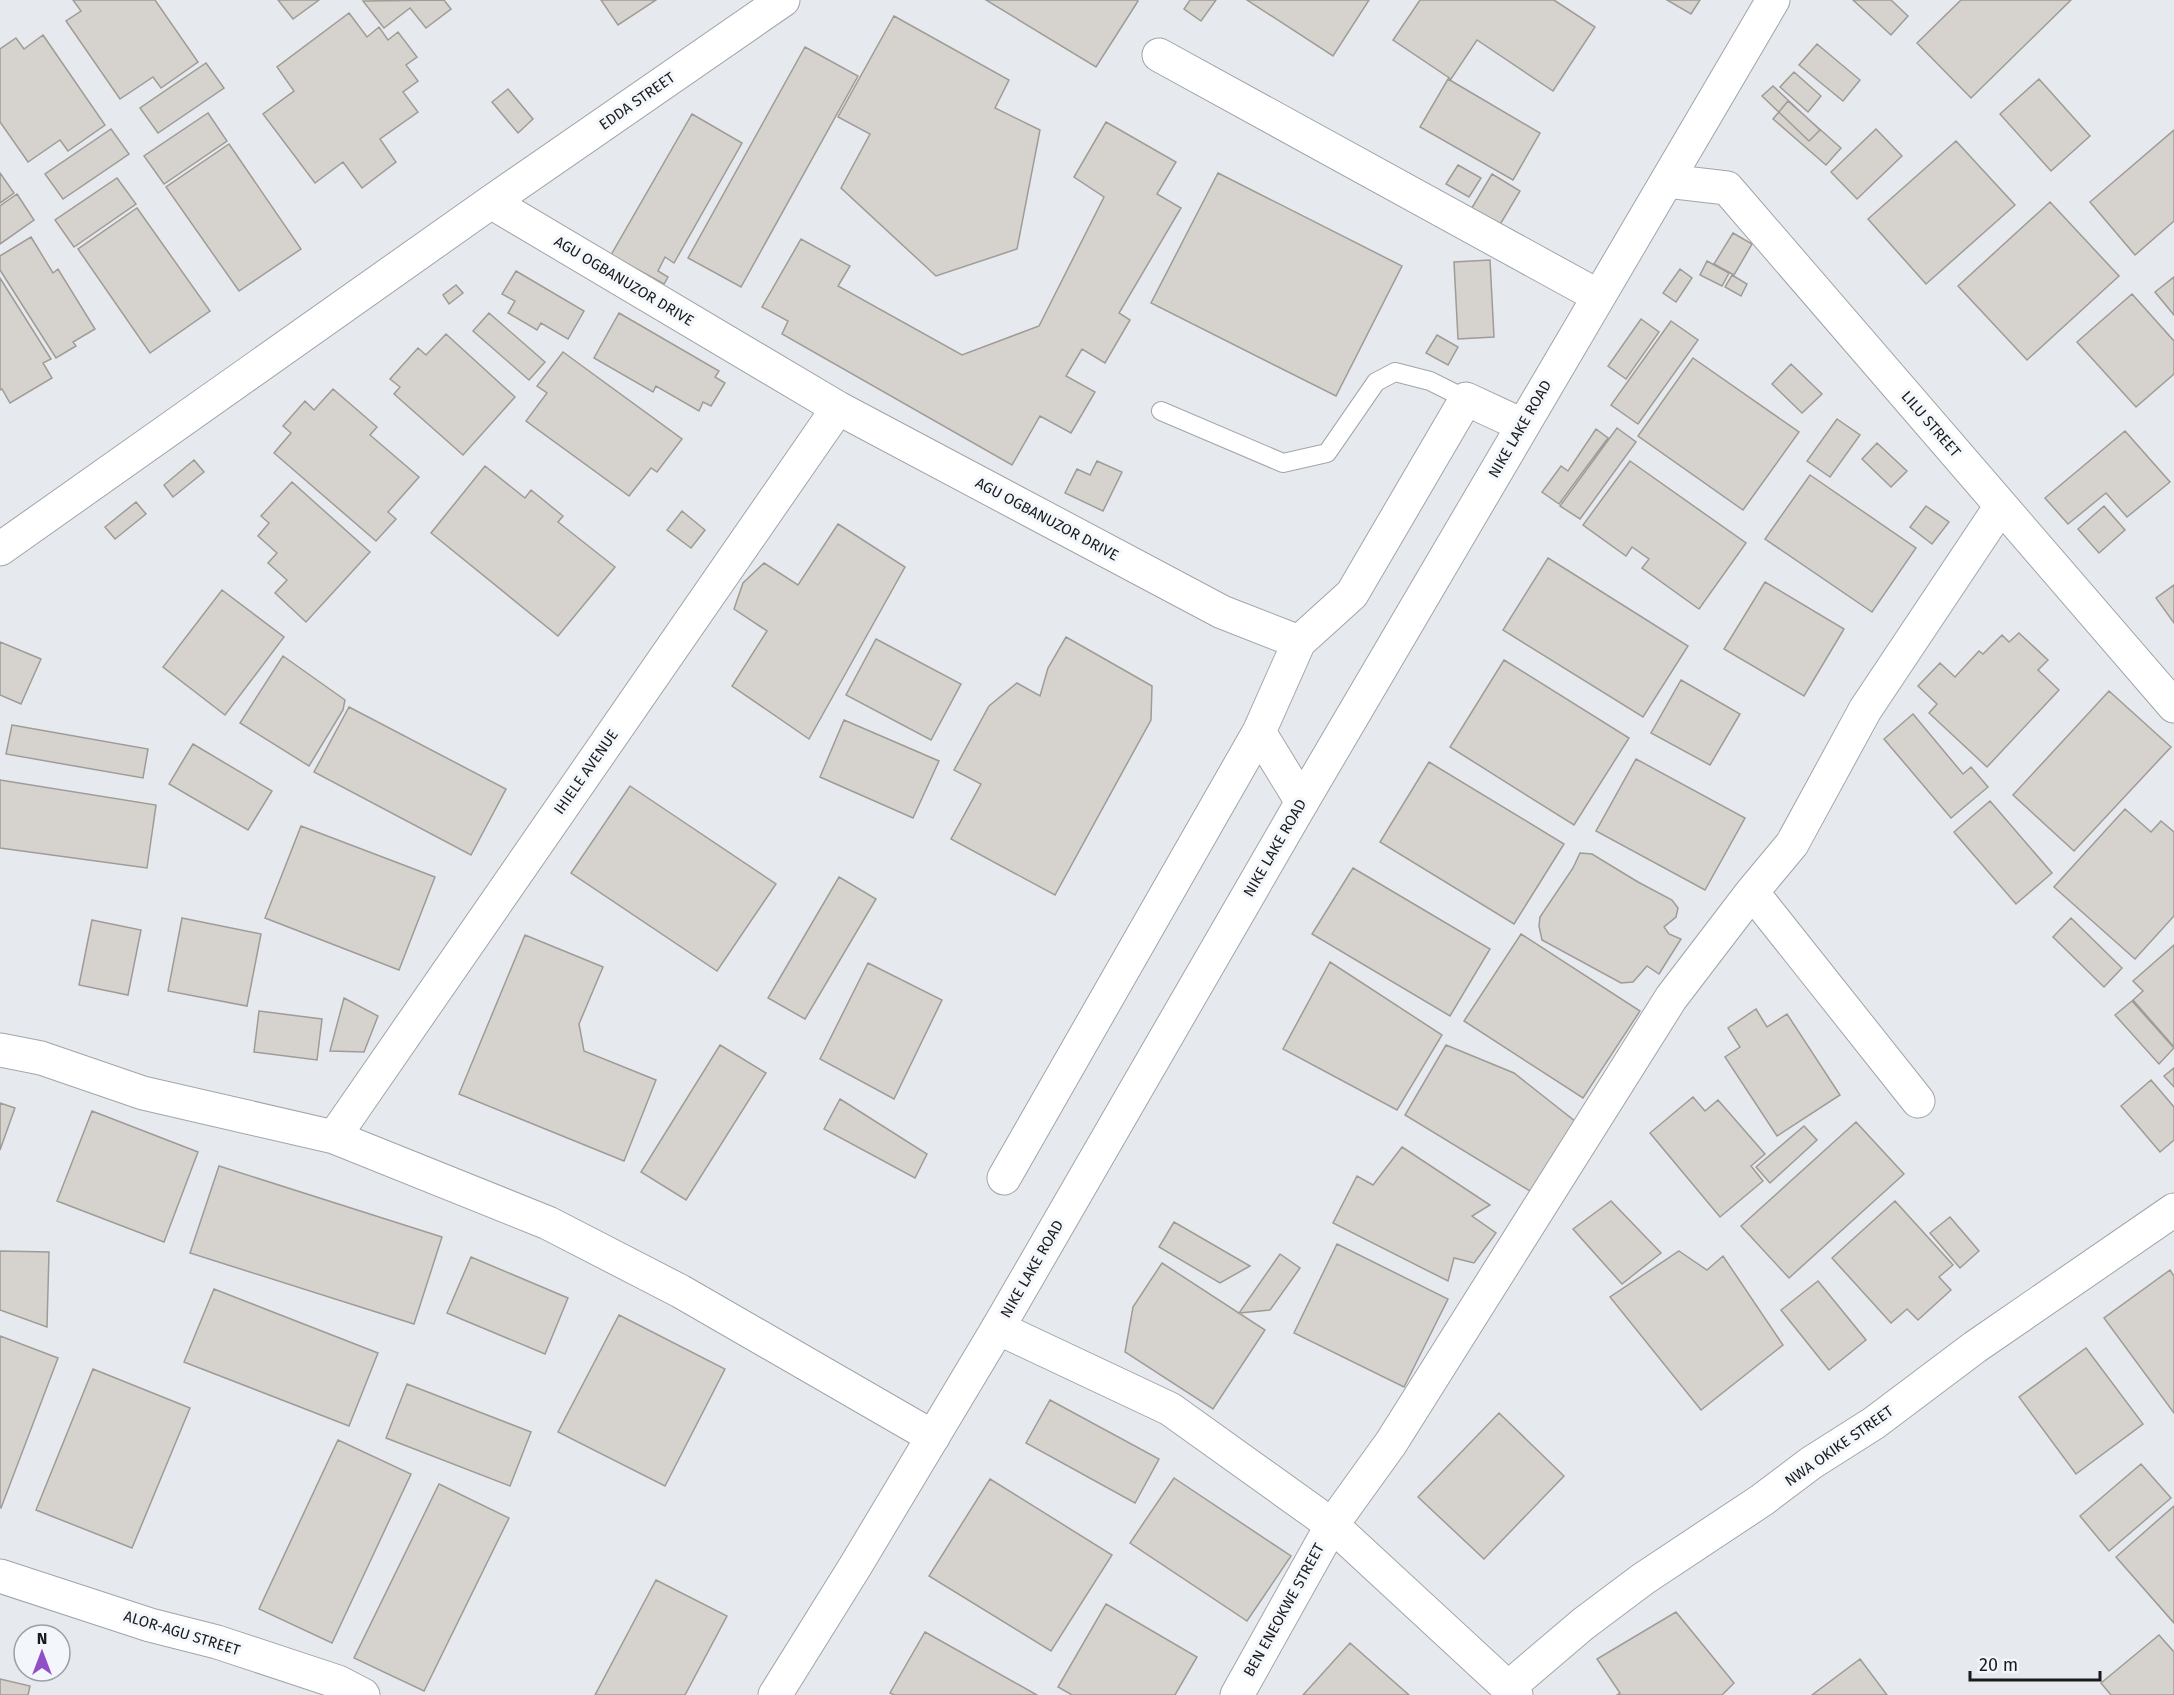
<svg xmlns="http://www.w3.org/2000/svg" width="2174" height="1695" font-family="'Fira Sans',sans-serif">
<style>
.building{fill:#d6d2cd;stroke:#9f9c97;stroke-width:1.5}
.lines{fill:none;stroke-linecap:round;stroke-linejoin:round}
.service-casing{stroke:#a1a5aa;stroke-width:20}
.minor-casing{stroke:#a1a5aa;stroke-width:35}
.primary-casing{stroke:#a1a5aa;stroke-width:35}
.service{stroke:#fff;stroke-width:18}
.minor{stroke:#fff;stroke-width:33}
.primary{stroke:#fff;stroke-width:33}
.labels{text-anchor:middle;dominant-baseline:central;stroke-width:6;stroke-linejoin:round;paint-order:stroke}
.street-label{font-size:15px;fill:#1a1b1d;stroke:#f3f7fc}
</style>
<rect width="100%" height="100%" fill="#e6e9ee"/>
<path class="building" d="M73,0H155L198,62L161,88L153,77L120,99L66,21L81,11Z
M278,0H319L293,19Z
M444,0L451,9L426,28L410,8L384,28L363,1Z
M601,0H656L618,25Z
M986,0H1137L1138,1L1096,67Z
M1190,0H1216L1201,21L1184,9Z
M1247,0H1369L1333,56Z
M1420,0H1554L1595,27L1553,91L1477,40L1451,79L1393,40Z
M1667,0H1700L1691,14Z
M1853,0H1891L1908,16L1891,35Z
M1961,0H2071L1971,98L1917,43Z
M349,13L367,37L379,27L388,40L398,32L417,57L406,65L418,81L403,92L418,112L380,139L396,162L362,188L343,162L315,183L263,114L294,91L277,67Z
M894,16L1009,80L995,108L1040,130L1017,249L936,276L841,188L870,134L838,117Z
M43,35L105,125L68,151L60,140L28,162L0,122V49L16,38L24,49Z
M1817,44L1860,80L1843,101L1799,65Z
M805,47L858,76L741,287L688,258Z
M206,63L224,88L158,133L140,108Z
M1794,72L1821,96L1808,112L1780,87Z
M1448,79L1540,133L1513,180L1420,127Z
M2039,79L2090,136L2051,171L2000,114Z
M1773,86L1820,130L1809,141L1762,96Z
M508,89L533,119L518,133L492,102Z
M1788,101L1841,148L1826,165L1773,119Z
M208,113L227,141L164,184L144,156Z
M692,114L742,143L674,263L665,257L658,271L668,277L664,284L611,255Z
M1106,122L1176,162L1157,194L1181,208L1119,313L1130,320L1105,363L1082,349L1066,376L1095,392L1071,433L1040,416L1012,465L782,334L788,321L762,307L801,239L850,266L838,286L962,355L1039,326L1104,197L1074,177Z
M111,129L129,154L63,199L45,174Z
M1876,129L1902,156L1857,199L1831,172Z
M2174,130V221L2135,255L2090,202Z
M1956,141L2015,205L1926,284L1868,219Z
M229,144L301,249L239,291L166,187Z
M1458,165L1481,178L1469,197L1446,184Z
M0,173L14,193L0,203Z
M1218,173L1402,266L1336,396L1151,303Z
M1492,174L1520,191L1498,228L1470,211Z
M117,178L136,204L74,247L55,220Z
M17,194L34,220L0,244V206Z
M2050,202L2119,276L2027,360L1958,286Z
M137,208L210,311L150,353L78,249Z
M1733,233L1752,244L1734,275L1714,264Z
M31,237L53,273L58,269L95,329L73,342L76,346L56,358L0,270V256Z
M1490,260L1494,337L1458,339L1454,262Z
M1707,261L1729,273L1722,286L1700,275Z
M1680,269L1692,278L1676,302L1663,293Z
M516,271L584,311L568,339L541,323L537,330L508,313L515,301L502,294Z
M1732,275L1747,284L1741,296L1725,287Z
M2174,277V315L2155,292Z
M0,278L51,359L43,363L52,378L10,403L2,389L0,390Z
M456,285L463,293L449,304L443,295Z
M2132,294L2174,341V374L2136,407L2077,342Z
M489,313L545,362L529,380L473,331Z
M619,313L719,371L715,377L725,383L711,406L703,402L699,411L656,386L653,392L594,358Z
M1641,319L1659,332L1626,379L1608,366Z
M1671,321L1698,340L1638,424L1611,405Z
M446,334L515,397L463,455L394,394L400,387L390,379L418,348L426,355Z
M1437,335L1458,347L1448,365L1426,353Z
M563,352L682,439L657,472L651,468L629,496L526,421L547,393L537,386Z
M1693,358L1799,432L1743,510L1638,436Z
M1791,364L1822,394L1802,413L1772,384Z
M333,389L377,427L370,435L419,477L388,512L396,519L376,541L274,453L291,433L283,426L305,401L314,410Z
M1837,419L1860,435L1830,477L1807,461Z
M1617,428L1636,442L1580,519L1560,506Z
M1596,429L1608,438L1559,504L1542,492L1561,466L1568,471Z
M2125,431L2170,482L2127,517L2106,493L2068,524L2045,498Z
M1877,443L1907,471L1891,487L1862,459Z
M194,460L204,472L173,497L164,485Z
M1097,461L1122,472L1103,511L1065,493L1077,469L1090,475Z
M1630,461L1746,543L1699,609L1642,568L1649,559L1632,547L1626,556L1583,525Z
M485,466L525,498L531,490L563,516L558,522L615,567L558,636L431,533Z
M1810,475L1916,548L1872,612L1765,539Z
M292,482L370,552L306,622L275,593L287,580L268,563L277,553L258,536L269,523L261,516Z
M136,502L146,514L115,539L105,527Z
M1926,506L1949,522L1932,544L1910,527Z
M2104,506L2125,530L2099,553L2078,529Z
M682,511L705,530L691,548L667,530Z
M838,524L905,567L809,739L732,686L767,631L734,609L743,583L764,563L798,585Z
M1548,558L1688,646L1643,717L1503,630Z
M1765,582L1844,629L1804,696L1724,649Z
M2174,585V623L2156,598Z
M222,590L284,637L225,715L163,667Z
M2019,633L2048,660L2038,670L2059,690L1987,767L1929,713L1937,704L1918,686L1940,663L1955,677L1979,651L1983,654L2002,635L2009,642Z
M1066,637L1152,686L1151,720L1055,895L951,839L981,784L954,770L989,706L1017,683L1040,696L1048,668Z
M876,639L961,684L931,740L846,695Z
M0,642L41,659L21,704L0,695Z
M283,656L345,700L343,710L309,766L240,723Z
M1504,660L1629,738L1574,825L1450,747Z
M1681,680L1740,714L1710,765L1651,733Z
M2109,691L2171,747L2074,851L2013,795Z
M349,707L506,789L471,855L314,772Z
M1913,714L1963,774L1971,767L1988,787L1951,818L1884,739Z
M844,720L939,761L913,818L820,777Z
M12,725L148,749L143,778L6,754Z
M193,744L272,791L248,830L169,784Z
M1636,759L1745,818L1705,890L1596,831Z
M1429,762L1564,844L1514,924L1380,842Z
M0,780L156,805L147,868L0,848Z
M630,786L776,884L717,971L571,873Z
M1990,801L2052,873L2016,904L1954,832Z
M2125,809L2151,832L2161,821L2174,832V916L2135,959L2054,887Z
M301,826L435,877L399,970L265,918Z
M1580,853L1592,854L1638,882L1672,900L1678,908L1676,917L1664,927L1669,934L1681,939L1659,974L1647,966L1633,982L1621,983L1542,940L1539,926L1540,917L1573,868Z
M1353,868L1490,949L1450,1016L1312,934Z
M839,877L876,899L805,1019L768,998Z
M182,918L261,934L247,1006L168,991Z
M2071,918L2122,968L2104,987L2053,937Z
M92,920L141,930L128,995L79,985Z
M1521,934L1640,1011L1583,1098L1464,1021Z
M525,935L603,967L579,1024L584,1051L656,1080L624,1161L459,1094Z
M2174,945V1047L2133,1000L2143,991L2133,981Z
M1330,962L1442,1035L1397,1110L1283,1049Z
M868,963L942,1000L894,1099L820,1059Z
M344,998L378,1016L364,1052L330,1051Z
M2132,1001L2174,1048L2159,1064L2115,1015Z
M1756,1009L1767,1027L1787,1014L1840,1095L1777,1136L1725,1057L1740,1047L1728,1028Z
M259,1011L322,1019L317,1060L254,1052Z
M720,1045L766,1073L686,1200L641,1172Z
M1446,1045L1514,1073L1576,1122L1535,1194L1405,1115Z
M2174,1068V1087L2164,1076Z
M2151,1080L2174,1107V1140L2160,1152L2121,1106Z
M1693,1097L1705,1111L1718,1100L1765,1154L1751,1166L1763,1181L1720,1217L1650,1133Z
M840,1099L927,1154L915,1178L824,1129Z
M0,1103L15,1108L0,1150Z
M92,1111L198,1152L164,1242L57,1201Z
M1856,1122L1904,1174L1789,1278L1741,1226Z
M1804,1126L1817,1140L1770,1183L1756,1167Z
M1402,1147L1490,1205L1472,1216L1496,1233L1474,1263L1454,1258L1448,1281L1333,1223L1357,1176L1373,1185Z
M219,1166L442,1237L414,1324L190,1253Z
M1611,1201L1661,1253L1622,1284L1573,1229Z
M1895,1201L1953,1265L1939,1277L1951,1290L1918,1320L1907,1309L1891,1323L1832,1258Z
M1950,1217L1979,1251L1960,1268L1930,1233Z
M1174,1222L1250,1266L1220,1283L1159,1247Z
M1337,1244L1448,1299L1404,1387L1294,1333Z
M0,1251L49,1252L47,1327L0,1310Z
M1679,1251L1707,1270L1723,1256L1783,1345L1701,1410L1610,1297Z
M1280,1254L1300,1268L1270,1310L1239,1313Z
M471,1257L568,1298L545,1354L447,1313Z
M1162,1263L1265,1330L1213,1409L1125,1352L1133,1307Z
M2170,1270L2174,1276V1413L2104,1318Z
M1818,1281L1866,1340L1829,1370L1781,1310Z
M214,1289L378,1353L349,1426L184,1362Z
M619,1315L725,1369L665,1486L558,1432Z
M0,1336L58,1358L1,1508L0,1507Z
M2086,1348L2143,1424L2076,1474L2019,1397Z
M93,1369L190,1408L132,1548L36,1510Z
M407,1384L531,1432L510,1486L386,1438Z
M1050,1400L1159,1459L1135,1503L1026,1443Z
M1499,1413L1564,1476L1484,1559L1418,1497Z
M338,1440L411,1474L332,1643L259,1609Z
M2141,1464L2171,1498L2109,1551L2080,1516Z
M1174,1478L1291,1556L1247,1621L1130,1543Z
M990,1479L1112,1555L1051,1651L929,1576Z
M439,1484L509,1518L424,1691L354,1658Z
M2174,1506V1623L2116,1557Z
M656,1580L727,1616L685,1695H595Z
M1106,1604L1197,1657L1175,1695H1072L1058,1687Z
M1676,1612L1734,1683L1722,1695H1617L1620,1693L1597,1659Z
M925,1632L1037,1695H894L890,1693Z
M2159,1635L2174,1652V1695H2111L2101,1683Z
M1350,1643L1409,1695H1303Z
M1860,1659L1887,1695H1812Z
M0,1679L30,1686L28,1695H0Z"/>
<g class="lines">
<g class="service-casing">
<path id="service" d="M1161,411L1283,463L1327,453L1376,382L1395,372L1430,381L1466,399"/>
</g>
<g class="minor-casing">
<path id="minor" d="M1159,55L1598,296
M1667,181L1727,188L2174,706
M491,202L838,408L1222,612L1299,642L1352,594L1466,399L1522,425
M0,549L491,202L783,0
M1299,642L1259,732L1302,802
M1752,892L1918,1101
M0,1050L41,1058L143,1093L334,1137L548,1223L680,1291L933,1437
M334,1137L838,408
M1004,1178L1259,732
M998,1328L1170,1409L1332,1525L1516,1695
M0,1576L150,1625L217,1642L338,1682L363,1695
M1509,1687L1583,1624L1643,1579L1762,1500L1811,1463L1874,1423L1975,1347L2174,1210
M1237,1695L1332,1525L1391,1443L1671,998L1752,892L1792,844L1865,710L2001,506"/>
</g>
<g class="primary-casing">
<path id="primary" d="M775,1695L856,1565L998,1328L1302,802L1773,0"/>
</g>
<use href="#service" class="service"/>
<use href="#minor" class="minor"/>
<use href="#primary" class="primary"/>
</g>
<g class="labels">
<g class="street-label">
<text transform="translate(637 101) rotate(-35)">EDDA STREET</text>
<text transform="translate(624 281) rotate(31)">AGU OGBANUZOR DRIVE</text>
<text transform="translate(1931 424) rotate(49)">LILU STREET</text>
<text transform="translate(1520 429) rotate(-60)">NIKE LAKE ROAD</text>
<text transform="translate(1047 519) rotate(28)">AGU OGBANUZOR DRIVE</text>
<text transform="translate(586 772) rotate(-55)">IHIELE AVENUE</text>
<text transform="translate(1275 848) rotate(-60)">NIKE LAKE ROAD</text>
<text transform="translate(1032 1269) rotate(-60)">NIKE LAKE ROAD</text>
<text transform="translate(1839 1446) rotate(-35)">NWA OKIKE STREET</text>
<text transform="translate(1284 1610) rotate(-61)">BEN ENEOKWE STREET</text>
<text transform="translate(182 1633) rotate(17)">ALOR-AGU STREET</text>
</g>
</g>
<g transform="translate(42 1653)"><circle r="28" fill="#f3f7fc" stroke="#9c9fa3" stroke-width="1.5"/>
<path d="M0-4.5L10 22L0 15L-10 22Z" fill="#9150c5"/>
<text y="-9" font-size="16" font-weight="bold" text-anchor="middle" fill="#1a1b1d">N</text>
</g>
<path d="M1970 1671v9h130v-9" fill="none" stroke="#1a1b1d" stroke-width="3"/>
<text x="1979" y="1671" font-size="18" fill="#1a1b1d" stroke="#f3f7fc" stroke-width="4.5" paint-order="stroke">20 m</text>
</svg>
